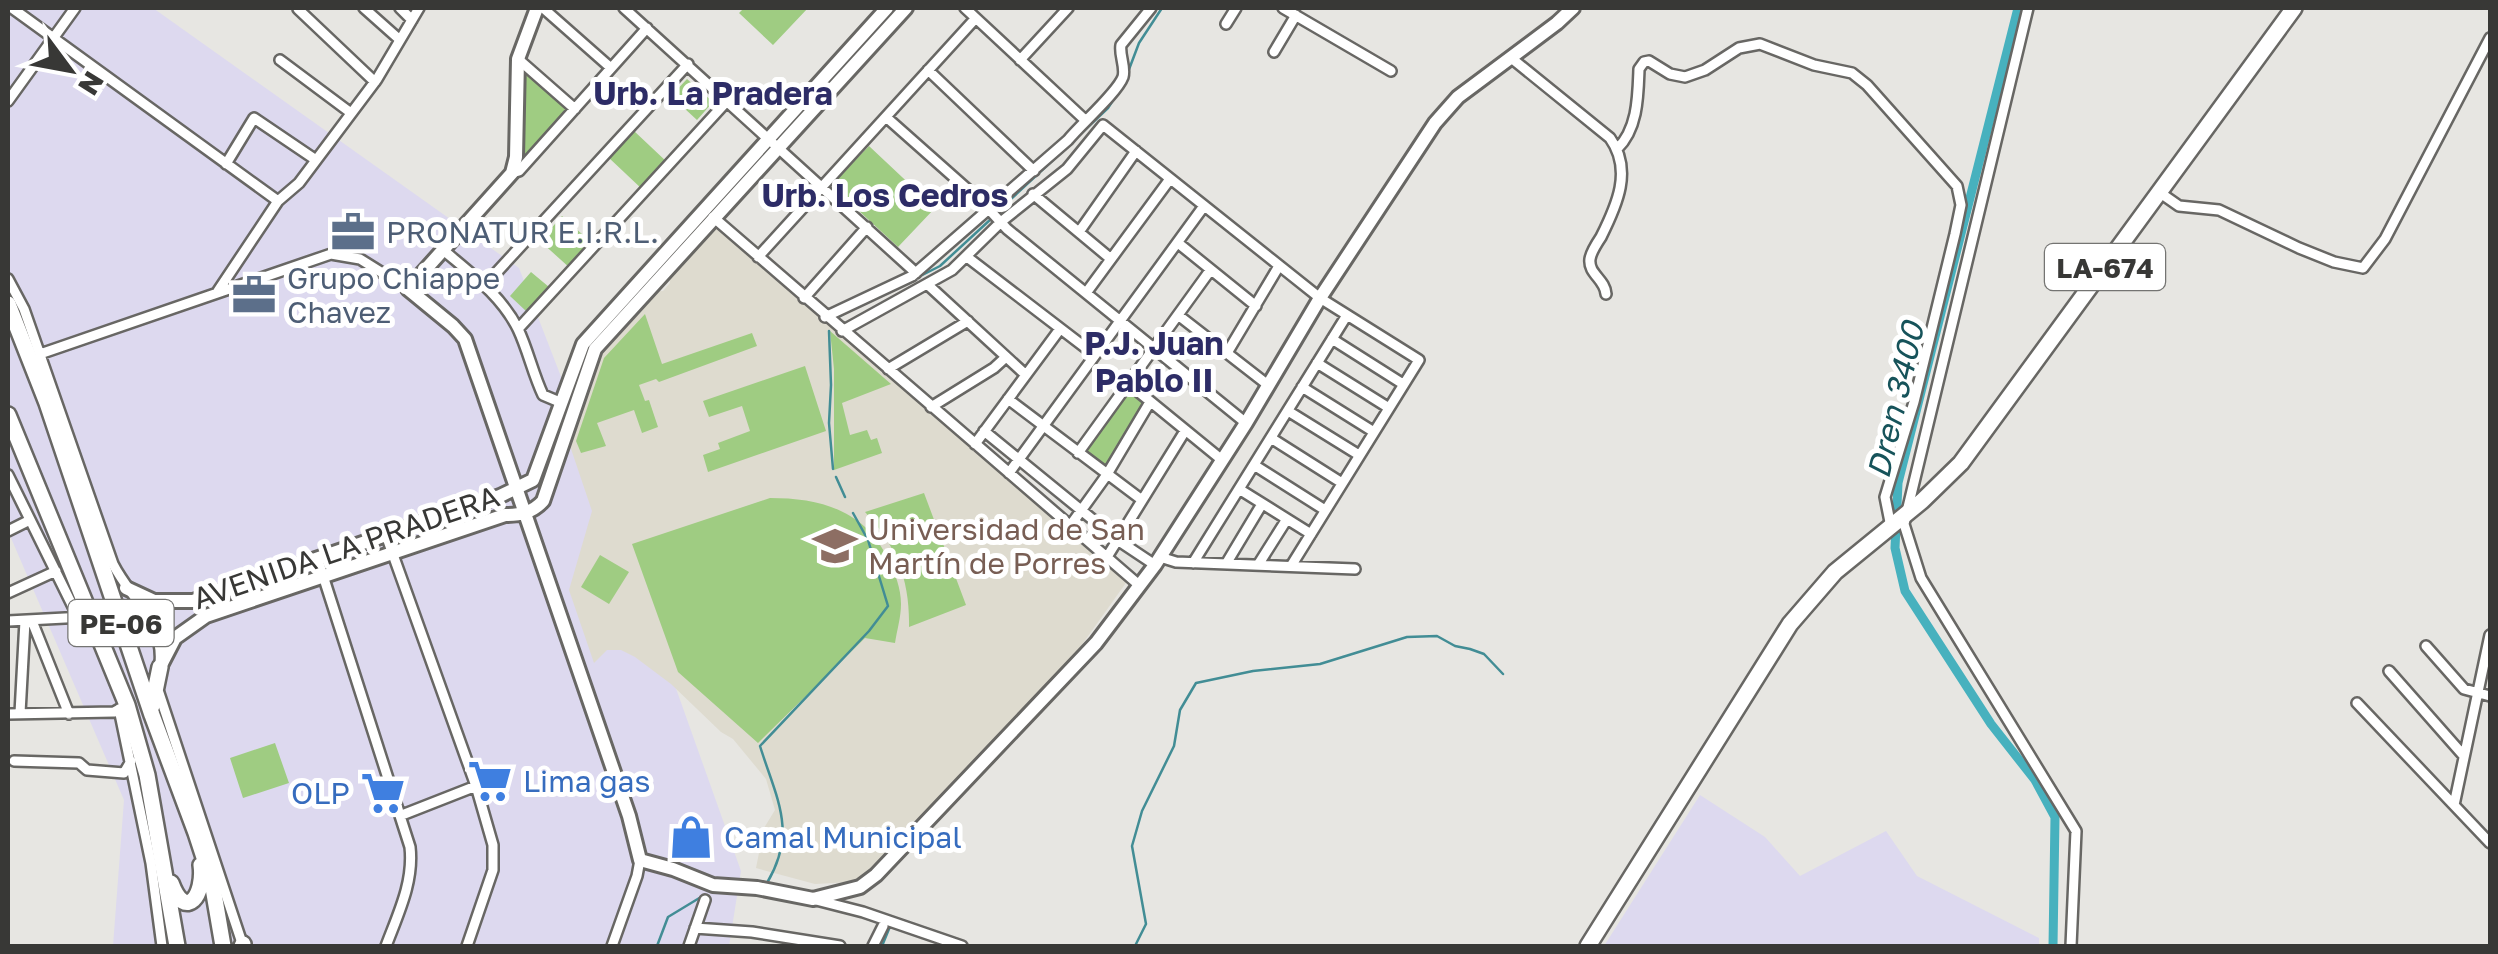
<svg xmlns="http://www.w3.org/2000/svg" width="2498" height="954" font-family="'Golos Text',sans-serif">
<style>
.industrial{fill:#ddd9ef}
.built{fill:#dedbcf}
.green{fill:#9fcc82}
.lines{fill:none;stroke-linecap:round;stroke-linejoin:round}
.stream{stroke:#428d95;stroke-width:2.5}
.canal{stroke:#47b1be;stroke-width:9}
.street-casing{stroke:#686764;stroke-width:14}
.secondary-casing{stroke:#686764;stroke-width:18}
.primary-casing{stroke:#686764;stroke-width:20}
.street{stroke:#fff;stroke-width:9}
.secondary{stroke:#fff;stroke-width:12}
.primary{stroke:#fff;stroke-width:15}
.labels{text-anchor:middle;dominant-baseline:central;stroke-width:10;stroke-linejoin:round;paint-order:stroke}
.shield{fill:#fff;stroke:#747472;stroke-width:2.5}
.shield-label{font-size:28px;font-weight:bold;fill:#383836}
.service-label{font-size:30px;fill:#4e5e75;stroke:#fff;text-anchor:start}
.education-label{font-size:30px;fill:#785e54;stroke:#fff;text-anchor:start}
.street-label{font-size:30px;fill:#383836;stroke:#fff}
.shop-label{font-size:30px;fill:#366cbe;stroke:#fff;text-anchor:start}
.neighbourhood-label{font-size:32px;font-weight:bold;fill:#2d2c66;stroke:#fff}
.water-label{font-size:32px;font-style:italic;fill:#16535a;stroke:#fff}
</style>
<rect width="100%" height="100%" fill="#e7e6e2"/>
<path class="industrial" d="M8,8H153L519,268L611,506L741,871L729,946H113L124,800L8,531Z
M1700,795L1765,837L1800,876L1886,831L1917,876L2039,938V946H1604Z"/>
<path class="built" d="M715,227L1128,580L1081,646L884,862L852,882L815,884L756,868L764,828L775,810L766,779L733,739L721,732L671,684L635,657L621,650H607L594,663L569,590L592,511L569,443L598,356L657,291H663L670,283L669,277Z"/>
<path class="green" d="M744,8H808L773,45L739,13Z
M522,65L572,108L523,163L525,137L520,134Z
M687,79L713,102L697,120L671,96Z
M633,130L668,163L643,190L608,157Z
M869,146L935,208L898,247L831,185Z
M562,216L593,244L571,269L540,241Z
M531,272L549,287L527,312L510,296Z
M645,314L662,364L752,333L757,346L659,382L656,379L639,385L645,401L649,400L658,427L642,433L634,410L597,423L606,446L581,453L576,441L604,358Z
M830,331L891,384L842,403L850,435L867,430L871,440L877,438L882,453L834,470V369Z
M805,366L826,431L708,472L703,455L720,449L718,443L750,431L742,406L709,417L703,401Z
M1128,386L1149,403L1106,477L1080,453Z
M924,493L966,605L909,627C910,581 897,546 865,512Z
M770,498C820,498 865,510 888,559C895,573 901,588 901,604C901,617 897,630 895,643L865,638L758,743L678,672L632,544Z
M600,555L629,572L609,604L581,587Z
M275,743L289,783L243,798L230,758Z"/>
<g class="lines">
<path class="stream" d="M1128,72L1139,43L1162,8
M1073,141L1108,108L1121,88
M996,213L1067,147
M889,292L940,266L991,219
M835,319L854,308
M829,331L831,385L829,423L833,469
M836,477L845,497
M767,883C798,831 776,798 760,746L869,631L888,606L868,540L853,513
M657,946L668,917L701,897
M882,946L891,924
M1135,946L1146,924L1132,846L1142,811L1174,746L1180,710L1196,683L1253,671L1320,664L1407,637L1437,636L1455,646L1470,649L1484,654L1503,674"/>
<path class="canal" d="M2018,8L1898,483L1895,548L1905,591L1991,724L2035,780L2055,817L2053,946"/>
<g class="street-casing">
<path id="street" d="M12,8L278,201
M364,8L400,40
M400,8L412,20
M543,8L611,68
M624,8L916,273
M965,8L1084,119
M1283,8L1391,71
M2028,8L1904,524L1921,578L2076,831L2071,946
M298,9L375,82
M1226,24L1236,8
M1274,52L1296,15
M1510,57L1610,138C1633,170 1617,205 1601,237C1597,243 1591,252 1590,259C1588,274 1605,279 1606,294
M518,59L575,109
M280,60L351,113
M1020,60L1068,8
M928,70L1034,171
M8,101L75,8
M886,117L983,203L1007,229L1246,423
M1617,149C1638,129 1638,96 1639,69L1644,62L1649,61L1670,74L1685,77L1705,70L1739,48L1760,44L1814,65L1852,73L1867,85L1957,186L1961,205L1955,234L1914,402L1885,497L1891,527
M226,164L254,118L316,160
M512,173L519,171L647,28
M2159,192L2179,206L2219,210L2299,248L2334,262L2363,268L2385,239L2490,38
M1033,194L1111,259
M713,217L1139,585
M1079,232L1136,151
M1178,243L1256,306
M442,249C470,273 501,295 518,329C528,350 533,374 543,395L562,403
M758,257L975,19
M967,257L1095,355
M8,279L24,309L113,564C130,598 164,622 160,663
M927,284L1026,375
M485,285L688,64
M218,291L278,201L299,183L377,79L419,8
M1086,293L1170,179
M804,298L867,227
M1178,315L1268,385
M825,317L912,276L1068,140C1081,124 1117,93 1123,77C1126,67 1119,55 1121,45L1151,8
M518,329L728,100
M842,331L952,270L1002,221L1067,169L1103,125L1320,298L1419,360L1291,566
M1332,339L1403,384
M1227,353L1279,266
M40,354L331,254L360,259L408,289
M1317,363L1389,408
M888,369L968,321
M1129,384L1222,460
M1302,387L1374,432
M1008,399L1142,500
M931,407L994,368L1006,357
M1288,411L1359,455
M984,431L1119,541L1155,565
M1271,438L1342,483
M975,444L1060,329
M1078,453L1209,272
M1254,465L1325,510
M1009,473L1204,206
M8,475L79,619
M1239,489L1311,534
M1070,526L1106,476L1150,402
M8,531L30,520
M386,535L476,786L493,845V870L467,946
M1107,557L1185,431
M1160,557L1176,562L1355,569
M318,560L410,847C414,882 398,914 386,946
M1193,563L1347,315
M1226,564L1262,504
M1258,565L1287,519
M8,593L56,571
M8,621L84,617
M32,621L69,714
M2426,646L2464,689L2490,696
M2389,671L2464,756
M159,693L243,946
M2357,703L2490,843
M119,709L151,863L162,946
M20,713L25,621
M8,714L114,712L125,706
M14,761L79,763L87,770L124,773L131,761
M2454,805L2490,635
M402,815L476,786
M816,900L863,912L962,946
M695,928L752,932L840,946
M612,946L637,876L640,860
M689,946L705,900
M873,946L883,926"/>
</g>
<g class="secondary-casing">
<path id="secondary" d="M537,8L518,59L516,157L512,173L408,289L453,326L465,339L629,816L640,860L673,869L713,885L757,888L813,899L860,887L876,875L1096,643L1155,565L1246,423L1320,298L1435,123L1458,97L1557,23L1573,8
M126,588L154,601H193L500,496L533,480L583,344L887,8
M160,667L175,638L206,616L505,515C520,515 532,513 543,501L595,349L906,8"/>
</g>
<g class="primary-casing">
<path id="primary" d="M8,304L47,403L152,715L196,833L212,882L223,946
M8,415L127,705L147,775L177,946
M152,706L160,667
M171,883C186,923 205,894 201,865
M242,946L243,944
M1588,946L1790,624L1835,572L1922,501L1961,463L2294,8"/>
</g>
<use href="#street" class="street"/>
<use href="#secondary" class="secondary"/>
<use href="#primary" class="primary"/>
</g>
<defs>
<g id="office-bare" transform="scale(3.45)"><path d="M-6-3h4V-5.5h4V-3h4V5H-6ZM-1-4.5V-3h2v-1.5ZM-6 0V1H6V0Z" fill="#5c6f8a" stroke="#fff" stroke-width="2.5" paint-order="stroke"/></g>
<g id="university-bare" transform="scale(3.45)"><path d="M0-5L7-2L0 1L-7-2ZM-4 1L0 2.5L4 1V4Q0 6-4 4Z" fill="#8d6e63" stroke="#fff" stroke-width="2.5" paint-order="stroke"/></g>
<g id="supermarket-bare" transform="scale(3.45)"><path d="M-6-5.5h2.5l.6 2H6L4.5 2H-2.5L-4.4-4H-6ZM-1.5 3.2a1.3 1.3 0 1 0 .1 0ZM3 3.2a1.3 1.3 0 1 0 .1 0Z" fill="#3f7fe0" stroke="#fff" stroke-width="2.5" paint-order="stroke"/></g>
<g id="shop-bare" transform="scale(3.45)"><path d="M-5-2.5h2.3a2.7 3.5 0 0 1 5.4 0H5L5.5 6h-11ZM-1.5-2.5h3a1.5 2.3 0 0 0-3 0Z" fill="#3f7fe0" stroke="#fff" stroke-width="2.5" paint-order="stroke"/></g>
</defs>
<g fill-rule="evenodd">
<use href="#office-bare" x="353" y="232"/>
<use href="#office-bare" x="254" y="295"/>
<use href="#university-bare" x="835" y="546"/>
<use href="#supermarket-bare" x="490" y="781"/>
<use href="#supermarket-bare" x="383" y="793"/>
<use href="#shop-bare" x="691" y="837"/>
</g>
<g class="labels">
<g class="shield">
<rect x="2045" y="244" width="120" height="46" rx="8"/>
<rect x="68.5" y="600" width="105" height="46" rx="8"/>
</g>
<g class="shield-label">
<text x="2105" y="267">LA-674</text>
<text x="121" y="623">PE-06</text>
</g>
<g class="service-label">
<text x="386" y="232">PRONATUR E.I.R.L.</text>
<text x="287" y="278">Grupo Chiappe<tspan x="287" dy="34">Chavez</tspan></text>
</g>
<g class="education-label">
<text x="868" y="529">Universidad de San<tspan x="868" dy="34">Martín de Porres</tspan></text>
</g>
<g class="street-label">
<text transform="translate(346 547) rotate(-19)">AVENIDA LA PRADERA</text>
</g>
<g class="shop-label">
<text x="523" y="781">Lima gas</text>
<text x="350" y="793" text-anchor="end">OLP</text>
<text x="724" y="837">Camal Municipal</text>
</g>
<g class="neighbourhood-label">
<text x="713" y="93">Urb. La Pradera</text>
<text x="885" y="195">Urb. Los Cedros</text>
<text x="1154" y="343">P.J. Juan<tspan x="1154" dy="37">Pablo II</tspan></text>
</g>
<g class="water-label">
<text transform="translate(1895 400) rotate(-77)">Dren 3400</text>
</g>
</g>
<rect width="2498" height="954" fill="none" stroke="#383836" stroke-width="20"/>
<g transform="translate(70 70) rotate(122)" stroke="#ffffff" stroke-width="8" paint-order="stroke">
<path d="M0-8L18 38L0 25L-18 38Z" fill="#383836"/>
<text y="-15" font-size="28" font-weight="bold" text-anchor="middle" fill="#383836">N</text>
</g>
</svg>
